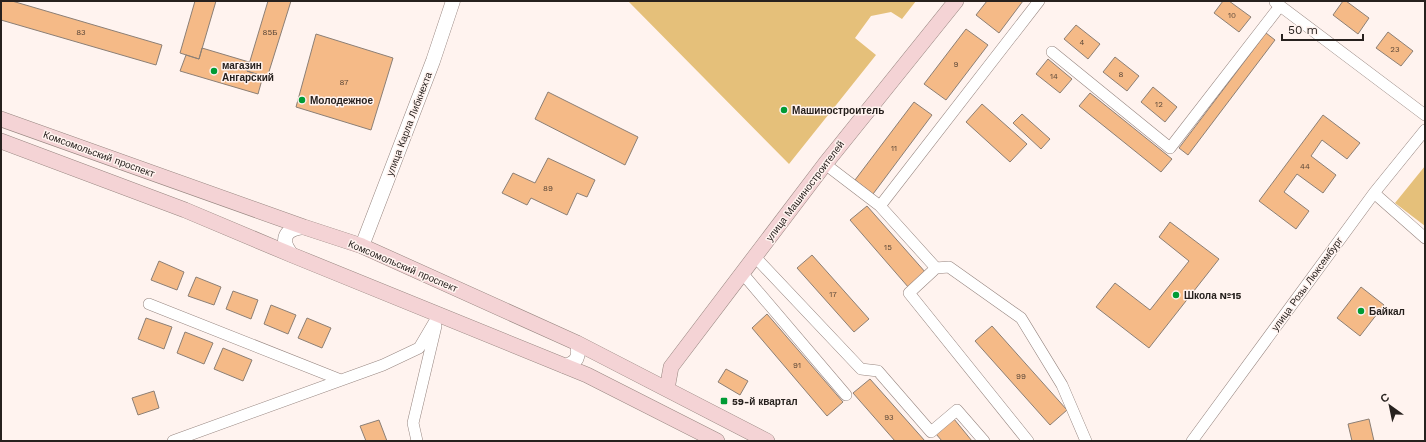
<svg xmlns="http://www.w3.org/2000/svg" width="1426" height="442" font-family="'Work Sans',sans-serif">
<style>
.green{fill:#e5c07a}
.building{fill:#f5ba87;stroke:#8c7f75}
.lines{fill:none;stroke-linecap:round;stroke-linejoin:round}
.minor-casing{stroke:#978680;stroke-width:12}
.tertiary-casing{stroke:#978680;stroke-width:15}
.secondary-casing{stroke:#978680;stroke-width:16}
.minor{stroke:#fff;stroke-width:11}
.tertiary{stroke:#fff;stroke-width:14}
.secondary{stroke:#f4d3d5;stroke-width:15}
.poi-dot{fill:#009b35;stroke:#fff3ef;stroke-width:1.5}
.labels{text-anchor:middle;dominant-baseline:central;stroke-width:3;stroke-linejoin:round;paint-order:stroke}
.number-label{font-size:8px;fill:#5a4738}
.poi-label{font-size:10px;font-weight:bold;fill:#27211e;stroke:#fff3ef;text-anchor:start}
.street-label{font-size:10px;fill:#27211e;stroke:#fff3ef}
</style>
<rect width="100%" height="100%" fill="#fff3ef"/>
<path class="green" d="M628,1H916L902,19L891,12L871,16L855,38L876,55L789,164Z
M1425,166V226L1395,203Z"/>
<path class="building" d="M1,1H12L162,45L156,65L1,20Z
M195,1H216L199,59L180,53Z
M268,1H291L267,78L247,71Z
M987,1H1023L999,33L976,15Z
M1223,1H1229L1251,17L1239,32L1214,13Z
M1343,1H1346L1369,18L1358,34L1333,15Z
M1076,25L1100,44L1088,59L1064,39Z
M966,29L988,45L946,100L924,84Z
M1388,32L1413,51L1401,66L1376,48Z
M1266,33L1275,40L1188,155L1179,148Z
M316,34L393,58L371,130L296,107Z
M202,48L249,62L247,71L263,76L258,94L180,71L186,55L199,59Z
M1115,57L1139,76L1127,91L1103,72Z
M1048,59L1072,79L1060,93L1036,74Z
M1153,87L1177,107L1165,122L1141,102Z
M548,92L638,137L625,165L535,119Z
M1090,93L1172,159L1161,172L1079,106Z
M914,102L932,115L873,194L855,180Z
M982,104L1027,144L1010,162L966,122Z
M1022,114L1050,139L1041,149L1013,123Z
M1323,115L1360,143L1347,159L1322,140L1311,156L1336,175L1323,193L1297,174L1284,192L1309,211L1296,229L1259,201Z
M548,158L595,180L587,197L577,193L567,215L531,198L527,205L502,193L513,173L535,183Z
M867,206L926,273L909,288L850,220Z
M1170,222L1219,259L1149,348L1096,307L1115,283L1150,310L1189,261L1159,237Z
M812,255L869,319L854,332L797,268Z
M159,261L184,272L177,290L151,280Z
M196,277L221,287L214,305L188,296Z
M1361,287L1384,305L1360,336L1337,318Z
M233,291L258,300L251,319L226,309Z
M271,305L296,315L288,334L264,324Z
M767,314L843,402L827,416L752,328Z
M146,318L172,327L164,349L138,339Z
M307,318L331,328L322,348L298,338Z
M992,326L1067,410L1050,425L975,341Z
M185,332L213,343L204,364L177,353Z
M223,348L252,360L243,381L214,369Z
M726,369L748,381L740,395L718,382Z
M870,379L925,441H895L853,393Z
M154,391L159,408L138,415L132,398Z
M954,419L972,441H942L936,434Z
M1369,419L1374,441H1352L1348,424Z
M379,420L387,441H366L360,426Z"/>
<g class="lines">
<g class="minor-casing">
<path id="minor" d="M1275,2L1425,115
M1052,52L1170,148L1280,6
M825,164L880,206L936,268L949,267L1021,318L1062,385L1086,441
M1374,193L1425,238
M880,206L1039,1
M756,258L861,369L878,371L931,432L957,410L984,441
M936,268L909,293L1028,441
M743,274L846,395
M149,304L341,380
M173,441L383,365L419,348L439,314
M417,441L413,423L436,326
M1192,441L1374,193L1425,130"/>
</g>
<g class="tertiary-casing">
<path id="tertiary" d="M362,246L433,61L453,1
M292,255C279,239 285,229 304,227
M564,366C577,363 580,357 577,343"/>
</g>
<g class="secondary-casing">
<path id="secondary" d="M1,119L304,227L362,246L577,343L767,441
M1,141L185,210L292,255L587,375L717,441
M667,389L671,367L825,164L956,1"/>
</g>
<use href="#minor" class="minor"/>
<use href="#tertiary" class="tertiary"/>
<use href="#secondary" class="secondary"/>
</g>
<g class="poi-dot">
<circle cx="214" cy="71" r="4"/>
<circle cx="302" cy="100" r="4"/>
<circle cx="784" cy="110" r="4"/>
<circle cx="1176" cy="295" r="4"/>
<circle cx="1361" cy="311" r="4"/>
<rect x="720" y="397" width="8" height="8" rx="2"/>
</g>
<g class="labels">
<g class="number-label">
<text x="1232" y="15">10</text>
<text x="81" y="32">83</text>
<text x="270" y="32">85Б</text>
<text x="1082" y="42">4</text>
<text x="1395" y="49">23</text>
<text x="956" y="64">9</text>
<text x="1121" y="74">8</text>
<text x="1054" y="76">14</text>
<text x="344" y="82">87</text>
<text x="1159" y="104">12</text>
<text x="894" y="148">11</text>
<text x="1305" y="166">44</text>
<text x="548" y="188">89</text>
<text x="888" y="247">15</text>
<text x="833" y="294">17</text>
<text x="797" y="365">91</text>
<text x="1021" y="376">99</text>
<text x="889" y="417">93</text>
</g>
<g class="poi-label">
<text x="222" y="65">магазин<tspan x="222" dy="12">Ангарский</tspan></text>
<text x="310" y="100">Молодежное</text>
<text x="792" y="110">Машиностроитель</text>
<text x="1184" y="295">Школа №15</text>
<text x="1369" y="311">Байкал</text>
<text x="732" y="401">59-й квартал</text>
</g>
<g class="street-label">
<text transform="translate(409 124) rotate(-69)">улица Карла Либкнехта</text>
<text transform="translate(99 154) rotate(20)">Комсомольский проспект</text>
<text transform="translate(805 191) rotate(-53)">улица Машиностроителей</text>
<text transform="translate(403 266) rotate(23)">Комсомольский проспект</text>
<text transform="translate(1307 284) rotate(-54)">улица Розы Люксембург</text>
</g>
</g>
<rect width="1426" height="442" fill="none" stroke="#27211e" stroke-width="4"/>
<g transform="translate(1390 406) rotate(327)" stroke="#fff3ef" stroke-width="3" paint-order="stroke">
<path d="M0-3L7 15L0 10L-7 15Z" fill="#27211e"/>
<text y="-6" font-size="11" font-weight="bold" text-anchor="middle" fill="#27211e">С</text>
</g>
<path d="M1282 34v6h81v-6" fill="none" stroke="#27211e" stroke-width="2"/>
<text x="1288" y="34" font-size="12" fill="#27211e" stroke="#fff3ef" stroke-width="3" paint-order="stroke">50 m</text>
</svg>
